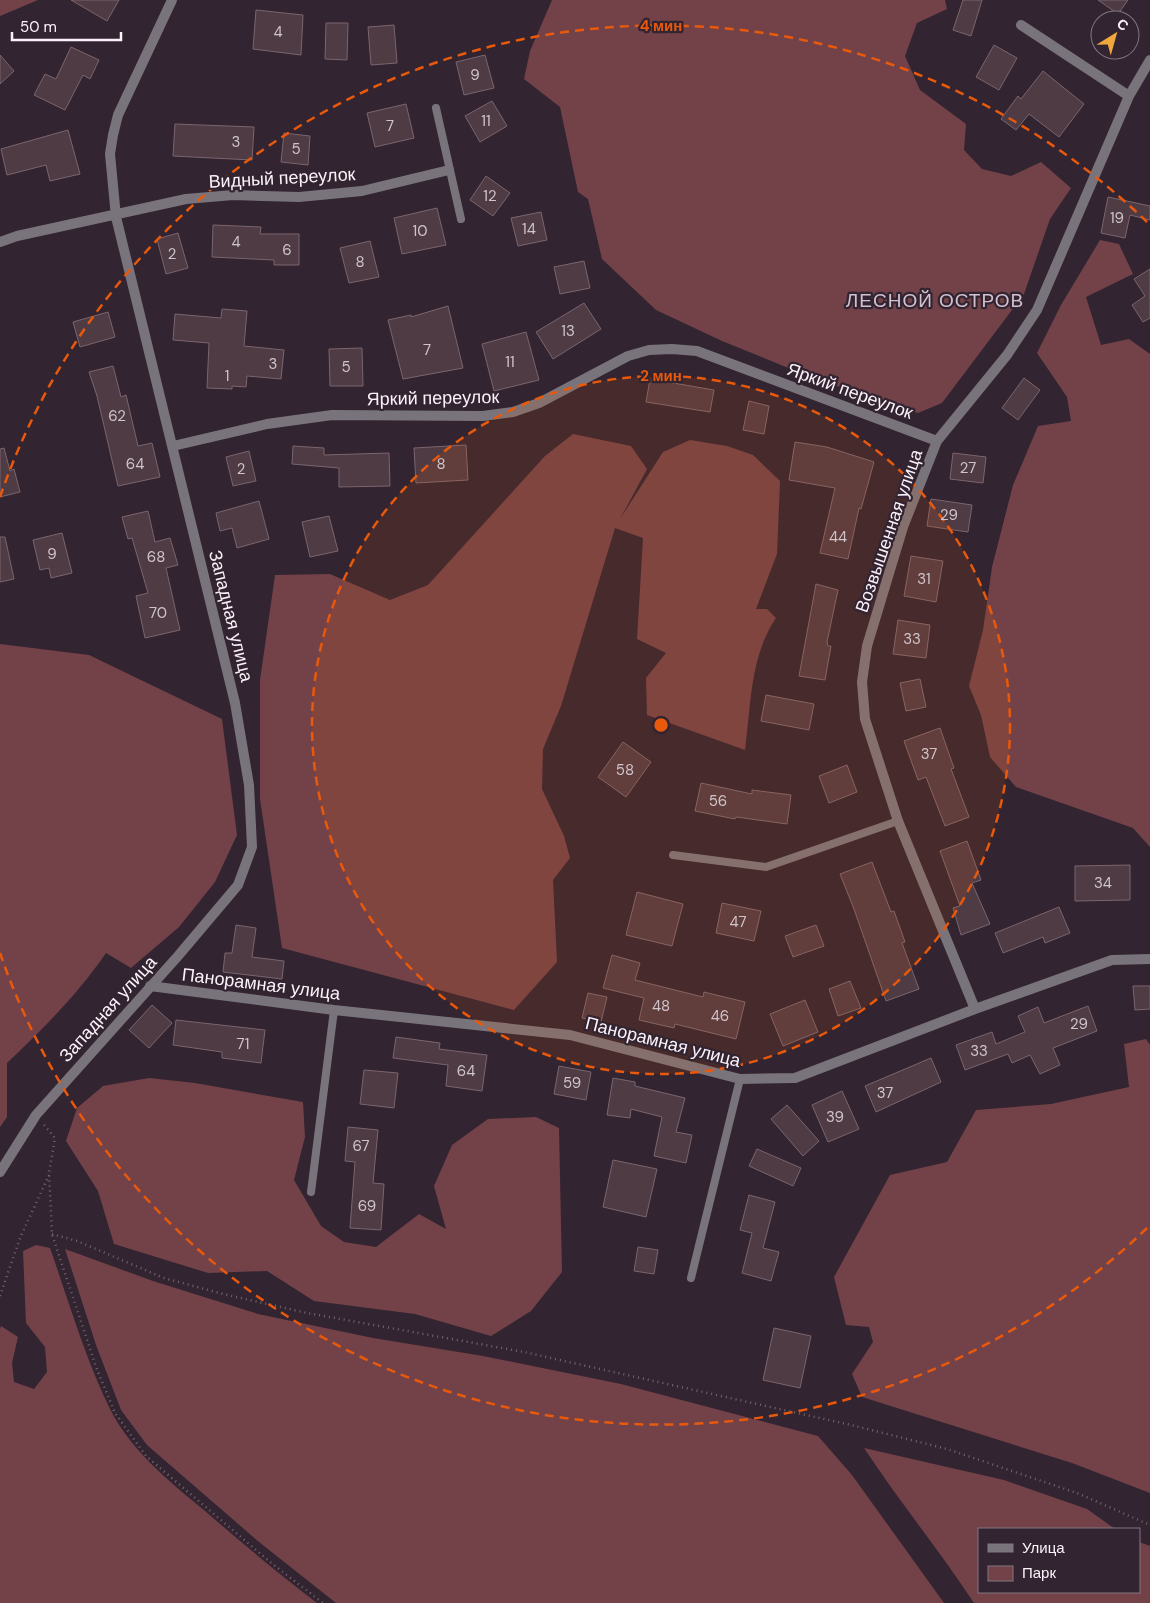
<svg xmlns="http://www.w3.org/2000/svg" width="1150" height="1603" font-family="'DM Sans',sans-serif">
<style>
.green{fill:#734248}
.building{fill:#4f3b43;stroke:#7b656e}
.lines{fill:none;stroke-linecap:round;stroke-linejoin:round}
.path{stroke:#746772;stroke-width:2.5;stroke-dasharray:1 4;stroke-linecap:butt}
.service{stroke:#79747c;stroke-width:8}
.minor{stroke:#79747c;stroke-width:10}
.ring{fill:none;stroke:#e8590c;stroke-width:2.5;stroke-dasharray:9 6}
.labels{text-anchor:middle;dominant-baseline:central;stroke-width:4.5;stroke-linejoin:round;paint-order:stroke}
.number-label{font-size:15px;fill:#d0c4cc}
.street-label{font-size:18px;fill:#fbf2fa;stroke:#322430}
.neighbourhood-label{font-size:19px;letter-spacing:1px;fill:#d2c0d0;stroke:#322430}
.centre{fill:#e8590c;stroke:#322430;stroke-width:2.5}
.ring-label{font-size:15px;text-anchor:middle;font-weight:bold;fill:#e8590c;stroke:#322430;stroke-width:4.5;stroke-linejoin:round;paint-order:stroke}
</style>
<rect width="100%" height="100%" fill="#322430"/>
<path class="green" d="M0,0H38L0,16Z
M552,0H945L947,9L917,23L905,56L920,90L966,124L964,150L982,169L1011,176L1041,162L1071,188L1050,219L1024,294L942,403L918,413L813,378L722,341L656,310L602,259L588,199L578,192L560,107L524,79L530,51Z
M1100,240L1119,244L1133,274L1086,297L1101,345L1129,339L1150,354V847L1133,828L1016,787L990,757L981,715L969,686L983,630L992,567L1013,485L1038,426L1071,421L1067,397L1037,353L1061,305Z
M573,434L631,446L647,469L620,519L663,452L690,440L727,446L753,455L780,481L777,554L756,609H767L776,618C750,656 751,705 745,750L647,715L646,678L666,653L637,639L643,538L615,528L561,706L543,749L542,789L564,836L570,858L553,880L557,962L514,1010L282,948L260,799V680L275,575L330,574L390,600L428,585L545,456Z
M0,644L89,655L222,719L237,835L215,882L179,927L131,968L106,953C78,994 43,1029 7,1063V1117L0,1127Z
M1146,1039L1150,1045V1493L1072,1463L862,1397L852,1374L873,1342L869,1327L846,1325L834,1277L890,1175L947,1162L976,1110L1051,1104L1129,1087L1124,1044Z
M149,1078L195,1083L303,1102L305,1137L294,1180L321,1226L344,1242L376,1247L419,1214L446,1229L434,1186L452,1145L488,1119L536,1117L559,1128L562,1272L531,1311L491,1336L415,1314L314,1301L267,1271L208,1273L114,1244L98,1191L66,1141L77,1108L103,1086Z
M36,1245L50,1248C69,1302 85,1358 110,1409C131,1451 170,1482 205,1511C242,1543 279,1574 317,1603H0V1329L1,1326L18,1337L12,1363L14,1382L34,1389L47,1372L45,1347L26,1323L23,1251Z
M65,1249L153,1281L258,1314L373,1338L483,1356L621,1384L818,1436L852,1475L944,1603H336L259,1542L147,1445L121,1410L96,1345Z
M864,1448L1004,1480L1087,1509L1115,1529H979V1592H1139V1542L1150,1546V1603H974C939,1550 899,1501 864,1448Z"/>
<path class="building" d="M71,0H119L107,21Z
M963,0H982L971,36L953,30Z
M1098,0H1128L1118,14Z
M256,10L303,15L301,55L253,49Z
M326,23H348L347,60L325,59Z
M394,25L397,63L371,65L368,27Z
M994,45L1017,58L999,90L976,77Z
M71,47L99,60L90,79L83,75L65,110L34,95L45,74L56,79Z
M0,55L14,71L0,84Z
M485,55L494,88L464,95L456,62Z
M1043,71L1084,104L1059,137L1029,114L1016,130L1001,119L1018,96L1021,99Z
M492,101L507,126L480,142L465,116Z
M406,104L414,138L375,147L367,113Z
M175,124L254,127L252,160L173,156Z
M68,130L80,174L50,181L46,165L7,175L1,149Z
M284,133L310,136L308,165L281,162Z
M486,176L510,193L493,216L470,200Z
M1108,197L1150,206V220L1130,215L1125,238L1101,233Z
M437,208L446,245L402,254L394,218Z
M541,212L547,240L518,246L511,218Z
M213,225L261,227L260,234H299V265H274V260L212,257Z
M178,233L188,268L166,274L157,239Z
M370,241L379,277L349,283L340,248Z
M584,261L590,288L560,294L554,267Z
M1150,269V318L1143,322L1132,305L1145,296L1134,279Z
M584,303L601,329L553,359L536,332Z
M448,306L463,368L403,379L388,320L411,315V317Z
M222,309L247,311L244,346L284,350L281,379L247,376L246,387L232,386V389L207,388L209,343L173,340L175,314L221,318Z
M108,312L115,337L80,347L73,322Z
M526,332L539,380L494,391L482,344Z
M362,348L363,386H330L329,349Z
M113,366L121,397L126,395L138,446L152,443L160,477L118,486L97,396L89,372Z
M1024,378L1040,390L1018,420L1002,408Z
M650,379L714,390L710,412L646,402Z
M749,401L769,406L764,434L743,430Z
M795,442L827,447L874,462L861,509L859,508L848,559L820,553L835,488L789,480Z
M466,445L468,480L416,483L414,448Z
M293,446L324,448V455L389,453L390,486L339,487V468L292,464Z
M4,448L10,471L14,469L20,492L0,497V449Z
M249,451L256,481L233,486L226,457Z
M953,453L986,457L983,483L950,479Z
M931,499L972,505L968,532L927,526Z
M259,501L269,539L237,548L232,528L220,531L216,513Z
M148,511L155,542L170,538L178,565L166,568L180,630L145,638L136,596L148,593L132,538L128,539L122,517Z
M329,516L338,551L310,557L302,522Z
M62,533L72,573L51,578L49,568L40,570L33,540Z
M0,537H5L14,579L0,582Z
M911,556L943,561L936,602L904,596Z
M816,584L838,590L827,642L828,646H831L825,680L799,676Z
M898,620L930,625L926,658L893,654Z
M920,679L926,707L906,711L900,683Z
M766,695L814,704L809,730L761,721Z
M940,728L954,768L951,769L969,817L945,826L926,777L918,780L904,741Z
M623,742L651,762L626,797L598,777Z
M847,765L857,792L829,803L819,776Z
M701,783L752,794V790L791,795L787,824L736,817L735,819L695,811Z
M967,841L981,880L972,883L990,924L961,935L953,908L960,906L940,851Z
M872,862L891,912L894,911L905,942L902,943L919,989L886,1001L854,909L840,874Z
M1130,865V900L1075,901V866Z
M637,892L683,904L672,946L626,935Z
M722,903L761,911L754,941L716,933Z
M1059,907L1070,933L1045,943L1043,937L1003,953L995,933Z
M236,925L256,928L252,957L284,961L282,979L223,972L225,953H232Z
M816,925L824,946L793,957L785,936Z
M612,955L640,963L635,980L703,997L704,992L745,1002L736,1039L675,1024L674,1028L639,1020L644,998L603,988Z
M850,981L861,1008L838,1016L829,989Z
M1133,986H1150V1009L1135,1010Z
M588,993L607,997L601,1022L582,1018Z
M805,1000L818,1032L783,1046L770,1014Z
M152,1005L172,1023L149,1048L129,1030Z
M1088,1006L1097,1031L1053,1048L1060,1065L1040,1074L1030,1055L1012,1063L1008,1054L965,1070L956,1045L992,1032L996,1044L1025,1032L1018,1016L1038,1007L1044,1023Z
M176,1020L265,1030L261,1063L222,1058V1052L173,1045Z
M396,1037L440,1043L439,1049L487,1055L482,1091L446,1086L448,1065L393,1058Z
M931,1058L941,1082L876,1112L865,1086Z
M559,1066L591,1072L586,1100L554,1094Z
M364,1070L398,1073L394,1108L360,1104Z
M613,1078L635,1082V1086L685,1098L676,1132L692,1135L686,1163L654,1156L662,1117L631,1109L630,1118L607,1115Z
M842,1091L859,1129L828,1142L812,1105Z
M787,1105L819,1141L803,1156L771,1119Z
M348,1127L378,1130L373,1183L384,1184L381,1230L350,1228L355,1162L345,1161Z
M757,1149L801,1168L793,1186L749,1166Z
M613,1160L657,1169L646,1217L603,1207Z
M749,1195L775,1202L763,1248L779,1252L771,1281L742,1273L752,1233L740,1230Z
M638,1247L658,1250L654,1274L634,1271Z
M774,1328L811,1336L800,1388L763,1380Z"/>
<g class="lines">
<path class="path" d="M44,1125L55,1138L49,1173L52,1234L96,1367L115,1413L146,1456L270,1562L323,1603
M52,1234L77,1241L164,1278L223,1294L307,1313L524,1352L851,1425L947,1449L1077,1493L1150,1525
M0,1296L20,1238L49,1175"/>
<path class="service" d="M436,108L461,219
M673,855L766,867L898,821
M311,1192L334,1010
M691,1278L740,1079"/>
<path class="minor" d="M1021,25L1129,96
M0,242L17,236L186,199L233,195L299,197L362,191L449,170
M173,446L267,424L332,415L483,416L513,412L539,403L628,356L649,350L672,349L697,351L937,441
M150,986L334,1010L570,1035L740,1079L795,1078L975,1009L1112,960L1150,959
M975,1009L898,821L865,719L862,682L867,646L903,527L937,441L1007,355L1037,310L1129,96L1150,60
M0,1172L36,1115L178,956L238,885L252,847L249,785L235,703L116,217L110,154L113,135L118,115L172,0"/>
</g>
<circle cx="661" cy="725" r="349" fill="#e8590c" fill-opacity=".12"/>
<g class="ring">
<circle cx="661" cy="725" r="349"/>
<path d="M1147 1228A699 699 0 0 1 0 953M0 497A699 699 0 0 1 1147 222"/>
</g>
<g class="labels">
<g class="number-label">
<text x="278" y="32">4</text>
<text x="475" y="75">9</text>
<text x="486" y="121">11</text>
<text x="390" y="126">7</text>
<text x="236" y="142">3</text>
<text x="296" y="149">5</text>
<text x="490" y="196">12</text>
<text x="1117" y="218">19</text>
<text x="529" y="229">14</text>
<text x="420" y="231">10</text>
<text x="236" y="242">4</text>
<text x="287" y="250">6</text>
<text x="172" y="254">2</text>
<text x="360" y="262">8</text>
<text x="568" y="331">13</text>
<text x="427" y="350">7</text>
<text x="510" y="362">11</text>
<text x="273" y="364">3</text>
<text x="346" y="367">5</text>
<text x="227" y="376">1</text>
<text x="117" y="416">62</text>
<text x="135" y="464">64</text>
<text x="441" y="464">8</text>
<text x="968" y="468">27</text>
<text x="241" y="469">2</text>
<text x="949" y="515">29</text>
<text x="838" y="537">44</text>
<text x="52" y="554">9</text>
<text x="156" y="557">68</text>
<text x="924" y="579">31</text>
<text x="158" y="613">70</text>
<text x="912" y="639">33</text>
<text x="929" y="754">37</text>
<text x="625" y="770">58</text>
<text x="718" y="801">56</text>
<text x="1103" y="883">34</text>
<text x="738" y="922">47</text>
<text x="661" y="1006">48</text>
<text x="720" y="1016">46</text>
<text x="1079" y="1024">29</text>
<text x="243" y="1044">71</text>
<text x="979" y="1051">33</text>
<text x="466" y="1071">64</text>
<text x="572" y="1083">59</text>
<text x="885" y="1093">37</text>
<text x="835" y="1117">39</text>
<text x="361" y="1146">67</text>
<text x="367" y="1206">69</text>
</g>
<g class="street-label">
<text transform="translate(282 178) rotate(-3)">Видный переулок</text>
<text transform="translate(850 391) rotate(20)">Яркий переулок</text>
<text transform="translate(433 398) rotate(-1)">Яркий переулок</text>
<text transform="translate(889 531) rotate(-71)">Возвышенная улица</text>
<text transform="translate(231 616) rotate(76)">Западная улица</text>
<text transform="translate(261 984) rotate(7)">Панорамная улица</text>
<text transform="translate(108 1009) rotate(-48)">Западная улица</text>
<text transform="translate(663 1042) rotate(14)">Панорамная улица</text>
</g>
<g class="neighbourhood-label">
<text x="935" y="300">ЛЕСНОЙ ОСТРОВ</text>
</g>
</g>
<circle cx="661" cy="725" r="8" class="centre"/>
<g class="ring-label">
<text x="661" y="31">4 мин</text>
<text x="661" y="381">2 мин</text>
</g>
<rect x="978" y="1528" width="162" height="65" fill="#322430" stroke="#827681"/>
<rect x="988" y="1544" width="25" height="8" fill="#79747c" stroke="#827681"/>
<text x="1022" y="1553" font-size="15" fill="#fbf2fa">Улица</text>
<rect x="988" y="1566" width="25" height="15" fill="#734248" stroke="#827681"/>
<text x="1022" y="1578" font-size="15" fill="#fbf2fa">Парк</text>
<g transform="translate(1115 35) rotate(37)"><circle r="24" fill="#322430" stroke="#827681"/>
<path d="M0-4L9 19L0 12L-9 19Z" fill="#eea83c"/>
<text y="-8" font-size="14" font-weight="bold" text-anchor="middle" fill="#fbf2fa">С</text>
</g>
<path d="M12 32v8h109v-8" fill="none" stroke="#fbf2fa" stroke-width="2.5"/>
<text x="20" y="32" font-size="15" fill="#fbf2fa" stroke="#322430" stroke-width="4" paint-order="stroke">50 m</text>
</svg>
